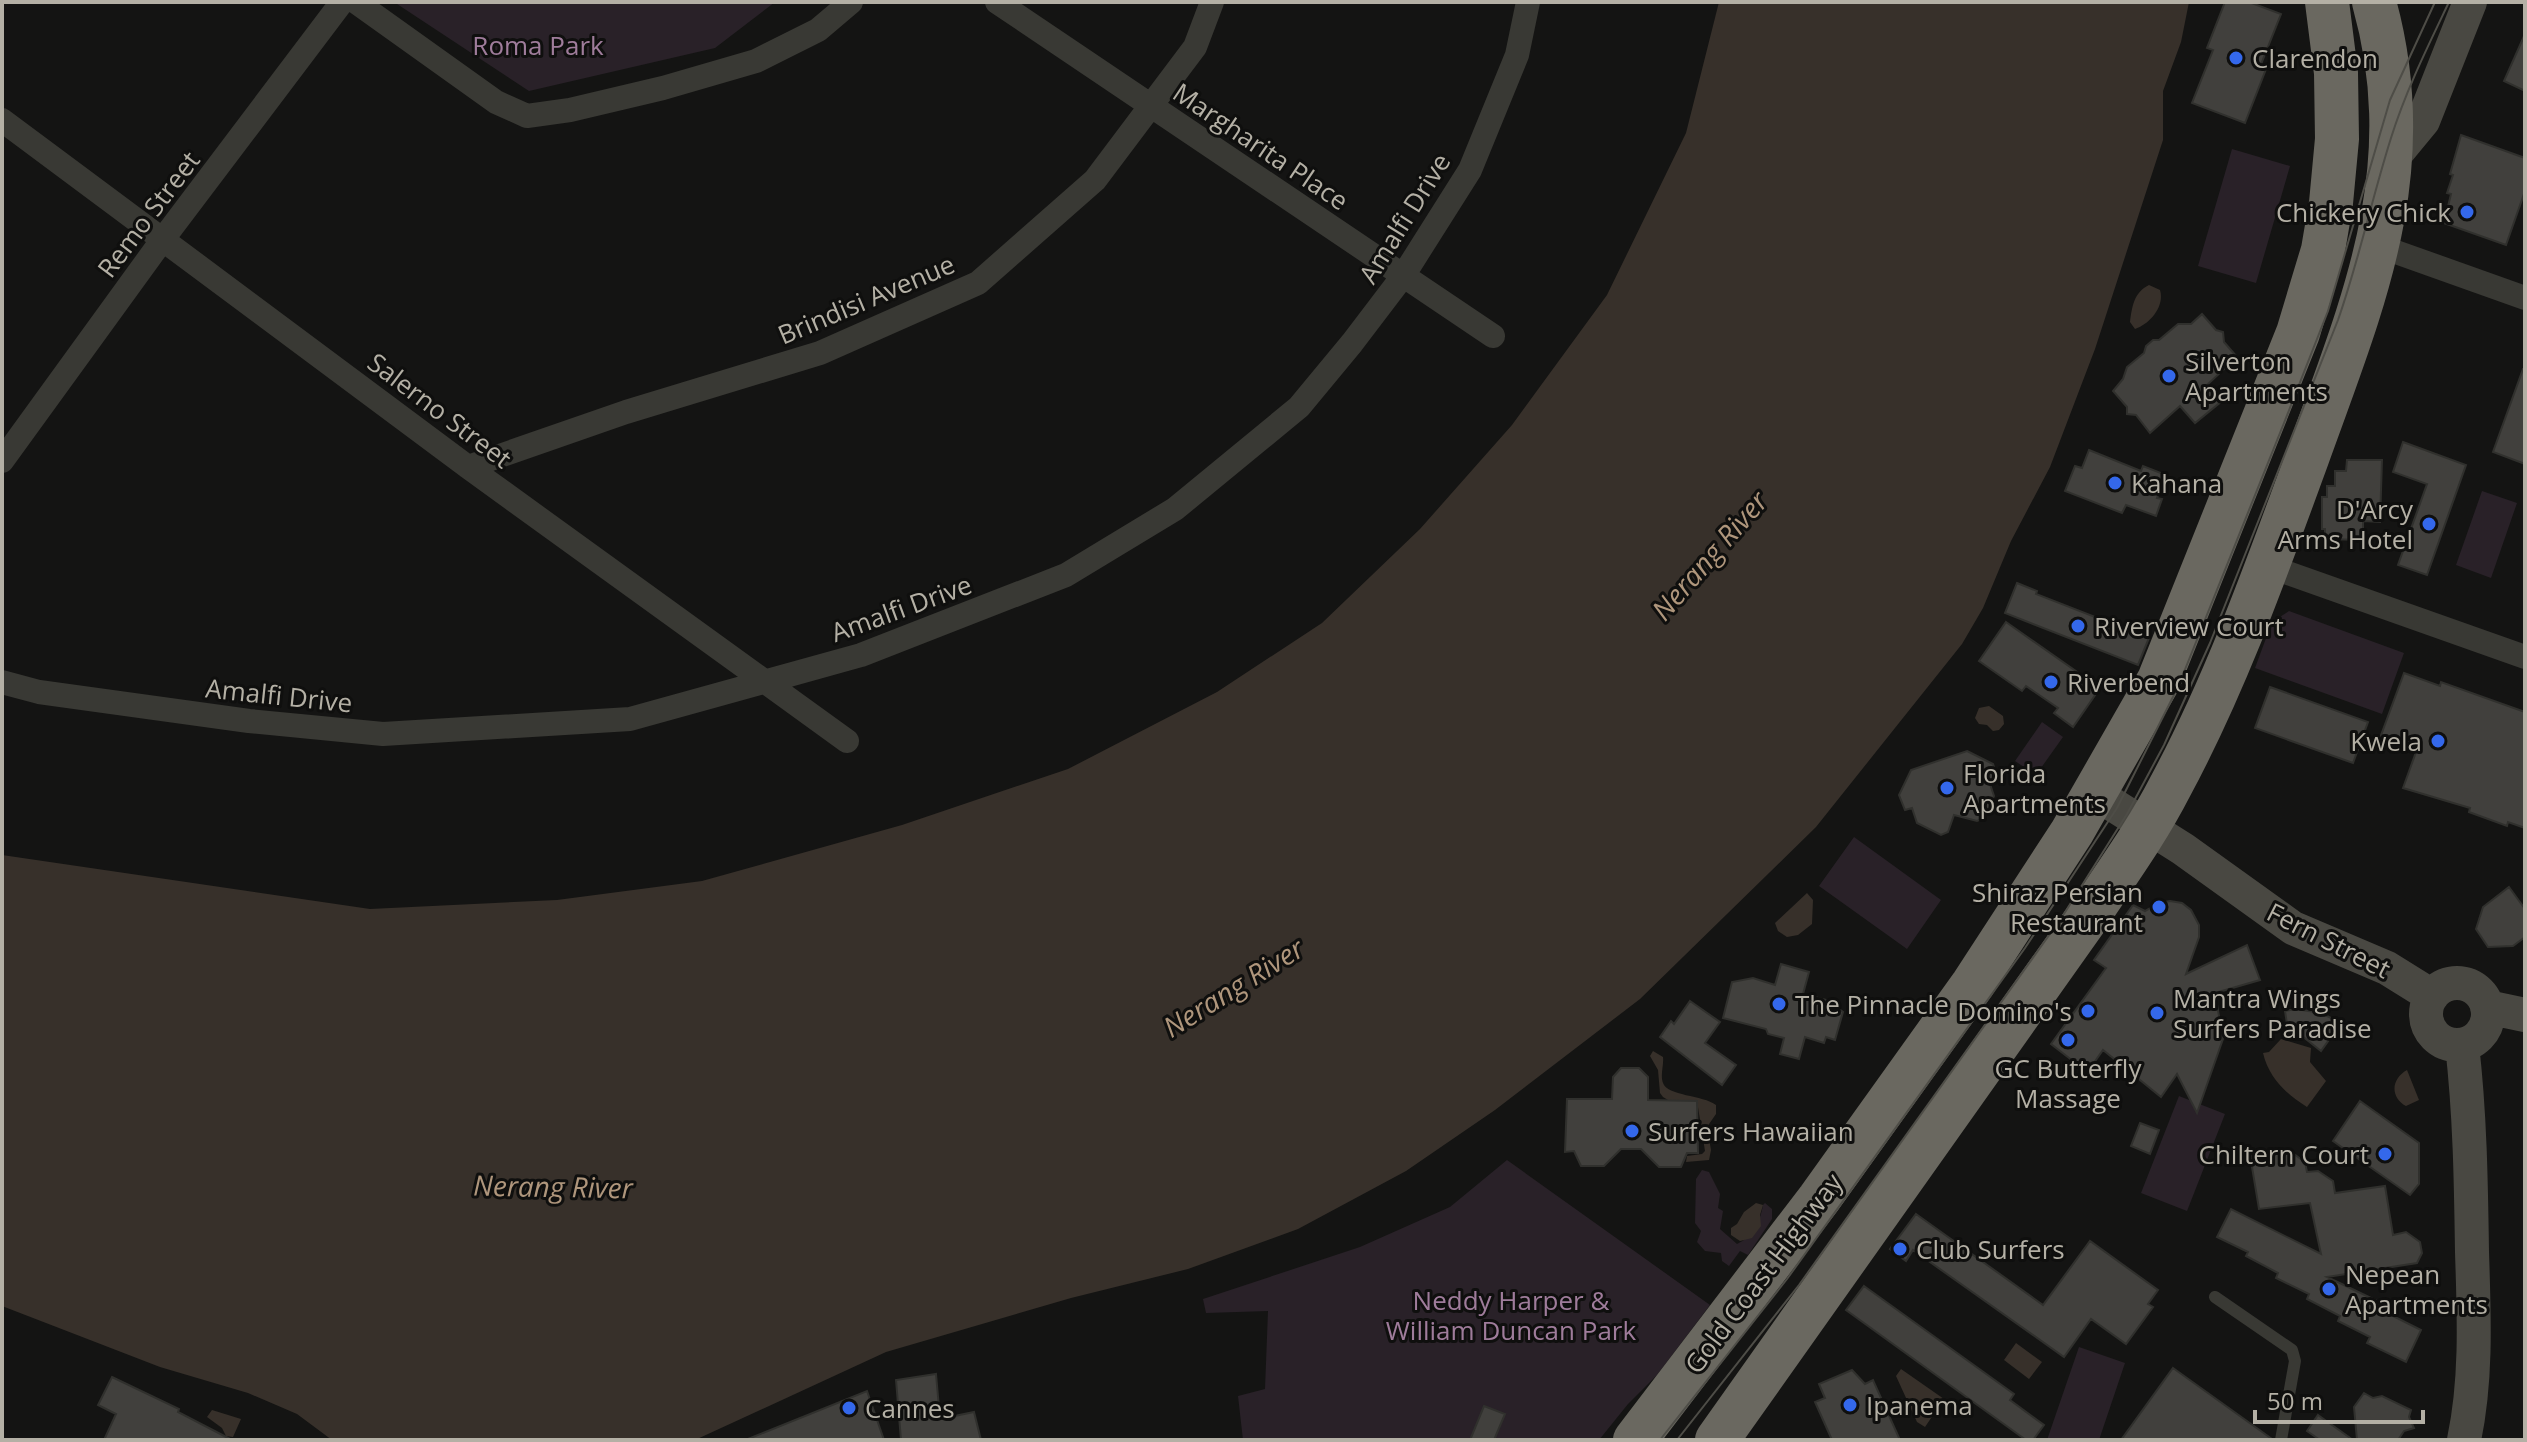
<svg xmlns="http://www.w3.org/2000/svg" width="2527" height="1442" font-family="'Open Sans',sans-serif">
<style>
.green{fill:#292128}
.water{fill:#37302a}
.building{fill:#41403d;stroke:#30302d;stroke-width:2}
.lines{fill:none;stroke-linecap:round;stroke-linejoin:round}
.lane{stroke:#393934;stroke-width:12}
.street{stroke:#393934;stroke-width:24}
.secondary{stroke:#494842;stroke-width:34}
.highway{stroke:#6a6860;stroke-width:44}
.tram{stroke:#4e4d47;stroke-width:2}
.poi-dot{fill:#3468eb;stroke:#0f0f0e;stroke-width:3}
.labels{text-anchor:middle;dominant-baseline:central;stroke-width:6;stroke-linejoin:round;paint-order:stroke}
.park-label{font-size:26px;fill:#9f7c9b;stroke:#0f0f0e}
.poi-label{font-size:26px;fill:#b4b0a5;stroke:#0f0f0e;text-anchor:start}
.street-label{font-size:26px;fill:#b4b0a5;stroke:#0f0f0e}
.water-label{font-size:28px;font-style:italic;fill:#af967c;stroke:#0f0f0e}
</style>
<rect width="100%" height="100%" fill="#141413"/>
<path class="green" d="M394,2H775L715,48L529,91Z
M2232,149L2290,166L2256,283L2198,266Z
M2482,491L2517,503L2491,578L2456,565Z
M2289,611L2404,653L2382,714L2255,668L2272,622Z
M2042,722L2063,737L2036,775L2015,761Z
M1854,837L1941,900L1907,949L1819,886Z
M2179,1096L2225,1114L2187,1211L2141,1193Z
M1507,1160L1710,1305L1657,1375L1628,1404L1599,1440H1243L1238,1396L1265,1389L1268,1311L1206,1313L1203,1299L1360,1247L1450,1207Z
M1702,1170L1709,1172L1720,1194L1718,1208L1723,1211L1720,1229L1737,1244C1753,1237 1760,1222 1763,1205L1765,1203L1772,1209V1219L1748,1255L1740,1251L1729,1266L1722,1261L1721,1253L1705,1251L1697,1242L1701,1231L1695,1223L1696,1179Z
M2079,1347L2125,1363L2099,1440H2047Z"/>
<path class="water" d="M1719,2H2189L2181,42L2163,91V140L2095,349L2050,467L2011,541L1983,608L1962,644L1816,827L1640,999L1495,1110L1406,1171L1298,1229L1188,1269L1071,1298L886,1352L695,1440H332L297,1414L248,1393L160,1367L2,1306V855L370,909L557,900L702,881L902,825L1068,769L1217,692L1322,623L1420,529L1512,425L1607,295L1686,133Z
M2149,285L2160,290C2165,306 2150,324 2135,329L2130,322C2132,307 2134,292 2149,285Z
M1989,706L2003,716L2004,724L1999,730L1993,731L1987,725L1979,724L1975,718L1979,708Z
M1807,893L1813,900L1812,924L1798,935L1787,937L1778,931L1775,923Z
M2281,1039L2311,1048L2310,1062L2326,1081L2307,1107C2286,1094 2269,1078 2263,1053L2269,1052Z
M1653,1051L1663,1057C1664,1065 1660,1075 1663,1083C1667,1096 1703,1095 1716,1105V1114L1707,1127L1711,1150L1709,1160L1686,1162L1687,1156L1702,1154L1705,1151L1697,1101L1668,1100L1663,1097L1660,1093L1658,1070L1650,1056Z
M2407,1070L2419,1100L2406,1106C2390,1097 2391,1079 2407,1070Z
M1756,1203L1763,1205L1760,1215L1761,1226L1752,1238L1740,1241L1731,1235V1228L1737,1224L1744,1212Z
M2016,1343L2042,1362L2029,1379L2004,1360Z
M1901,1369L1944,1399L1925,1427L1917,1422L1896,1376Z
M212,1410L241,1419L233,1437L226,1436L222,1428L207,1417Z"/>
<path class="building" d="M2225,2H2249L2281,14L2260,67L2266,69L2245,123L2192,103L2213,50L2207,48Z
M2525,34V91L2504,81Z
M2461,135L2525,158V191L2506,245L2444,223L2451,194L2447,193L2453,175L2450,174Z
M2202,314L2216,330L2223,332L2224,342L2237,357L2208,384L2222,401L2195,423L2180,406L2150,433L2136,415L2127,414V407L2113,391L2123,379L2127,367L2144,353L2146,346L2153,340H2159L2178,324H2191Z
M2523,369H2525V464L2493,452Z
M2403,442L2466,465L2427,575L2398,565L2427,484L2393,472Z
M2089,450L2141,471L2143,466L2166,475L2157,498L2162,499L2156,516L2126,505L2122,513L2065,491L2075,466L2082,468Z
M2347,460H2382L2380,522L2363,521V540L2325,539V529H2322V497H2327V486H2335V471H2346Z
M2017,583L2037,591L2036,594L2149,638L2138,665L2005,613Z
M2006,622L2100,688L2073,727L2054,713L2058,708L2026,686L2022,691L1979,661Z
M2404,673L2440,686L2441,682L2525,712V828L2508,822L2507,826L2469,812L2470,808L2403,788L2416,752L2380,738Z
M2270,687L2368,722L2353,763L2255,728Z
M1967,751L1993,764L1998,779L1989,781L1994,796L1984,818L1977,821L1954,815L1948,832L1941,835L1917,823L1912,808L1905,810L1899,795L1911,770Z
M2509,887L2525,909V937L2513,946L2488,947L2476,929L2483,907Z
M2170,901L2182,903L2191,910L2199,925V937L2186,974L2247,945L2260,980L2215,993L2223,1039L2197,1113L2177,1074L2161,1097L2103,1050L2091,1067L2082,1068L2051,1044L2106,968L2094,960L2133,905L2145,911L2159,903Z
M1781,964L1809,972L1803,994L1826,1000L1843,1012L1835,1040L1826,1037L1824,1043L1805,1037L1799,1059L1780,1054L1784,1038L1768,1034L1766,1029L1723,1018L1732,982L1753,978L1775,985Z
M1690,1001L1720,1022L1705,1043L1736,1065L1722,1085L1660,1037L1671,1021L1674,1024Z
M2296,1009L2321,1013L2341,1023L2321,1051L2287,1024L2285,1011Z
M1621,1068H1639L1648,1077V1100L1697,1101L1698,1153H1687L1681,1167H1659L1641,1149H1621L1604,1166H1581L1574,1151L1565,1152L1567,1099H1612L1613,1077Z
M2360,1101L2419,1143V1184L2410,1195L2333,1141Z
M2140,1123L2159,1130L2150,1154L2131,1146Z
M2287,1149L2305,1162L2307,1172L2318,1171L2333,1181L2335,1193L2385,1186L2393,1235L2406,1232L2420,1242L2422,1253L2417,1263L2327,1277L2392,1308L2389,1314L2421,1330L2406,1362L2367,1343L2370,1337L2338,1321L2340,1316L2307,1299L2309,1294L2276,1278L2278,1273L2246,1256L2248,1252L2217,1237L2231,1209L2321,1254L2310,1203L2259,1209L2250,1155Z
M1916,1214L2043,1305L2090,1241L2158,1290L2148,1304L2153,1307L2126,1344L2091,1319L2064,1357L1913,1250L1906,1261L1890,1249Z
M1864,1286L2014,1394L2010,1400L2044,1425L2033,1440H2026L1846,1310Z
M2173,1368L2272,1439V1440H2121Z
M1852,1370L1865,1384L1873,1380L1900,1440H1832L1815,1402L1825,1398L1819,1384Z
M936,1374L940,1419L974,1412L981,1440H901L896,1380Z
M112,1377L179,1409L178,1412L232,1440H104L116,1414L98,1405Z
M867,1391L884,1440H748V1439Z
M2364,1393L2373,1398L2382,1396L2411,1410L2409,1417L2414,1428L2404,1431L2398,1440H2357L2354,1407Z
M1484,1406L1505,1414L1494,1440H1470Z
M2318,1415L2353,1440H2320L2307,1431Z"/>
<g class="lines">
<path class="lane" d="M2215,1297L2292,1350L2295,1361L2281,1440"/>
<path class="street" d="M356,2L496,102L527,116L570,110L663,88L756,61L818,30L851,2
M997,2L1493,336
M2,120L468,467L847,741
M2379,246L2525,298
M2,461L163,239L342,2
M468,467L626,412L820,353L978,283L1095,180L1195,47L1212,2
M2268,566L2525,657
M2,682L39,692L249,721L383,734L630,719L861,655L1066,575L1175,509L1299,407L1352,343L1403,276L1470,170L1517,55L1528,2"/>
<path class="secondary" d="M2390,161L2423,121L2470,2
M2096,794L2183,849L2293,928L2387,968L2432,996
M2426 1014a31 31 0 1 1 62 0a31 31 0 1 1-62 0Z
M2487,1007L2525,1015
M2462,1045C2470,1114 2471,1182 2472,1252C2474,1315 2477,1378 2464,1440"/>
<path class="highway" d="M1635,1440L1819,1199L1973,984L2072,832L2159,680L2298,333L2323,250L2331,203L2337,139L2336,73L2327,2
M1717,1440L2089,915C2117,873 2147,832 2170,787C2225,685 2265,573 2305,464C2361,307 2422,173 2374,2"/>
<path class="tram" d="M1660,1440L1787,1279L2025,948L2117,808L2178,687L2284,423L2328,311L2390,100L2435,2
M1677,1440L1799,1285L2062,917L2127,814L2164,745L2210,643L2338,320C2359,260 2372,198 2391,138C2406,90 2428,46 2449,2"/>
</g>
<g class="poi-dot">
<circle cx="2236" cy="58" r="8"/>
<circle cx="2467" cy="212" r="8"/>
<circle cx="2169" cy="376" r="8"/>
<circle cx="2115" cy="483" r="8"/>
<circle cx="2429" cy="524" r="8"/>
<circle cx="2078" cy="626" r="8"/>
<circle cx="2051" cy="682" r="8"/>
<circle cx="2438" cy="741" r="8"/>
<circle cx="1947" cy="788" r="8"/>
<circle cx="2159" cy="907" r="8"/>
<circle cx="1779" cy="1004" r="8"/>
<circle cx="2088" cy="1011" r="8"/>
<circle cx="2157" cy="1013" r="8"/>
<circle cx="2068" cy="1040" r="8"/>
<circle cx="1632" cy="1131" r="8"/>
<circle cx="2385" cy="1154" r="8"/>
<circle cx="1900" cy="1249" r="8"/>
<circle cx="2329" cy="1289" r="8"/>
<circle cx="1850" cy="1405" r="8"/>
<circle cx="849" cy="1408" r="8"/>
</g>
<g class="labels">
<g class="park-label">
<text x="538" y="45">Roma Park</text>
<text x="1511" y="1300">Neddy Harper &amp;<tspan x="1511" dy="30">William Duncan Park</tspan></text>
</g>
<g class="poi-label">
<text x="2252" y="58">Clarendon</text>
<text x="2451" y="212" text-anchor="end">Chickery Chick</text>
<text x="2185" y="361">Silverton<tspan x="2185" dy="30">Apartments</tspan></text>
<text x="2131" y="483">Kahana</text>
<text x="2413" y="509" text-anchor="end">D'Arcy<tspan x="2413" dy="30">Arms Hotel</tspan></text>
<text x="2094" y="626">Riverview Court</text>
<text x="2067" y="682">Riverbend</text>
<text x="2422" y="741" text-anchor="end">Kwela</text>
<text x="1963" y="773">Florida<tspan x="1963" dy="30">Apartments</tspan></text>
<text x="2143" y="892" text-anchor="end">Shiraz Persian<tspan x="2143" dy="30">Restaurant</tspan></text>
<text x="2173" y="998">Mantra Wings<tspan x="2173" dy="30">Surfers Paradise</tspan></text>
<text x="1795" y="1004">The Pinnacle</text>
<text x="2072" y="1011" text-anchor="end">Domino's</text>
<text x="2068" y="1068" text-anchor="middle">GC Butterfly<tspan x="2068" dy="30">Massage</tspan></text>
<text x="1648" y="1131">Surfers Hawaiian</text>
<text x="2369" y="1154" text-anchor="end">Chiltern Court</text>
<text x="1916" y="1249">Club Surfers</text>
<text x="2345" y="1274">Nepean<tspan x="2345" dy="30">Apartments</tspan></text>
<text x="1866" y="1405">Ipanema</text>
<text x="865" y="1408">Cannes</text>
</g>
<g class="street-label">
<text transform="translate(1261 146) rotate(34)">Margharita Place</text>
<text transform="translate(148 214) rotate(-53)">Remo Street</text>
<text transform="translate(1404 218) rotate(-58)">Amalfi Drive</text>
<text transform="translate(866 299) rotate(-23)">Brindisi Avenue</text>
<text transform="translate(440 410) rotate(37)">Salerno Street</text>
<text transform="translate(901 608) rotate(-20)">Amalfi Drive</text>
<text transform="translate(279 695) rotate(6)">Amalfi Drive</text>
<text transform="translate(2329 940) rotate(27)">Fern Street</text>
<text transform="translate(1763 1273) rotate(-53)">Gold Coast Highway</text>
</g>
<g class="water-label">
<text transform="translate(1709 555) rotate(-49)">Nerang River</text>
<text transform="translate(1233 987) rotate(-32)">Nerang River</text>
<text transform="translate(553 1186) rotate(1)">Nerang River</text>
</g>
</g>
<rect width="2527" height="1442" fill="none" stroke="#b4b0a5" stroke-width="8"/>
<path d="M2255 1410v12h168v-12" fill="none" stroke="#b4b0a5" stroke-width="4"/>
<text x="2267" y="1410" font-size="24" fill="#b4b0a5" stroke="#0f0f0e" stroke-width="6" paint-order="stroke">50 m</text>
</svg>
